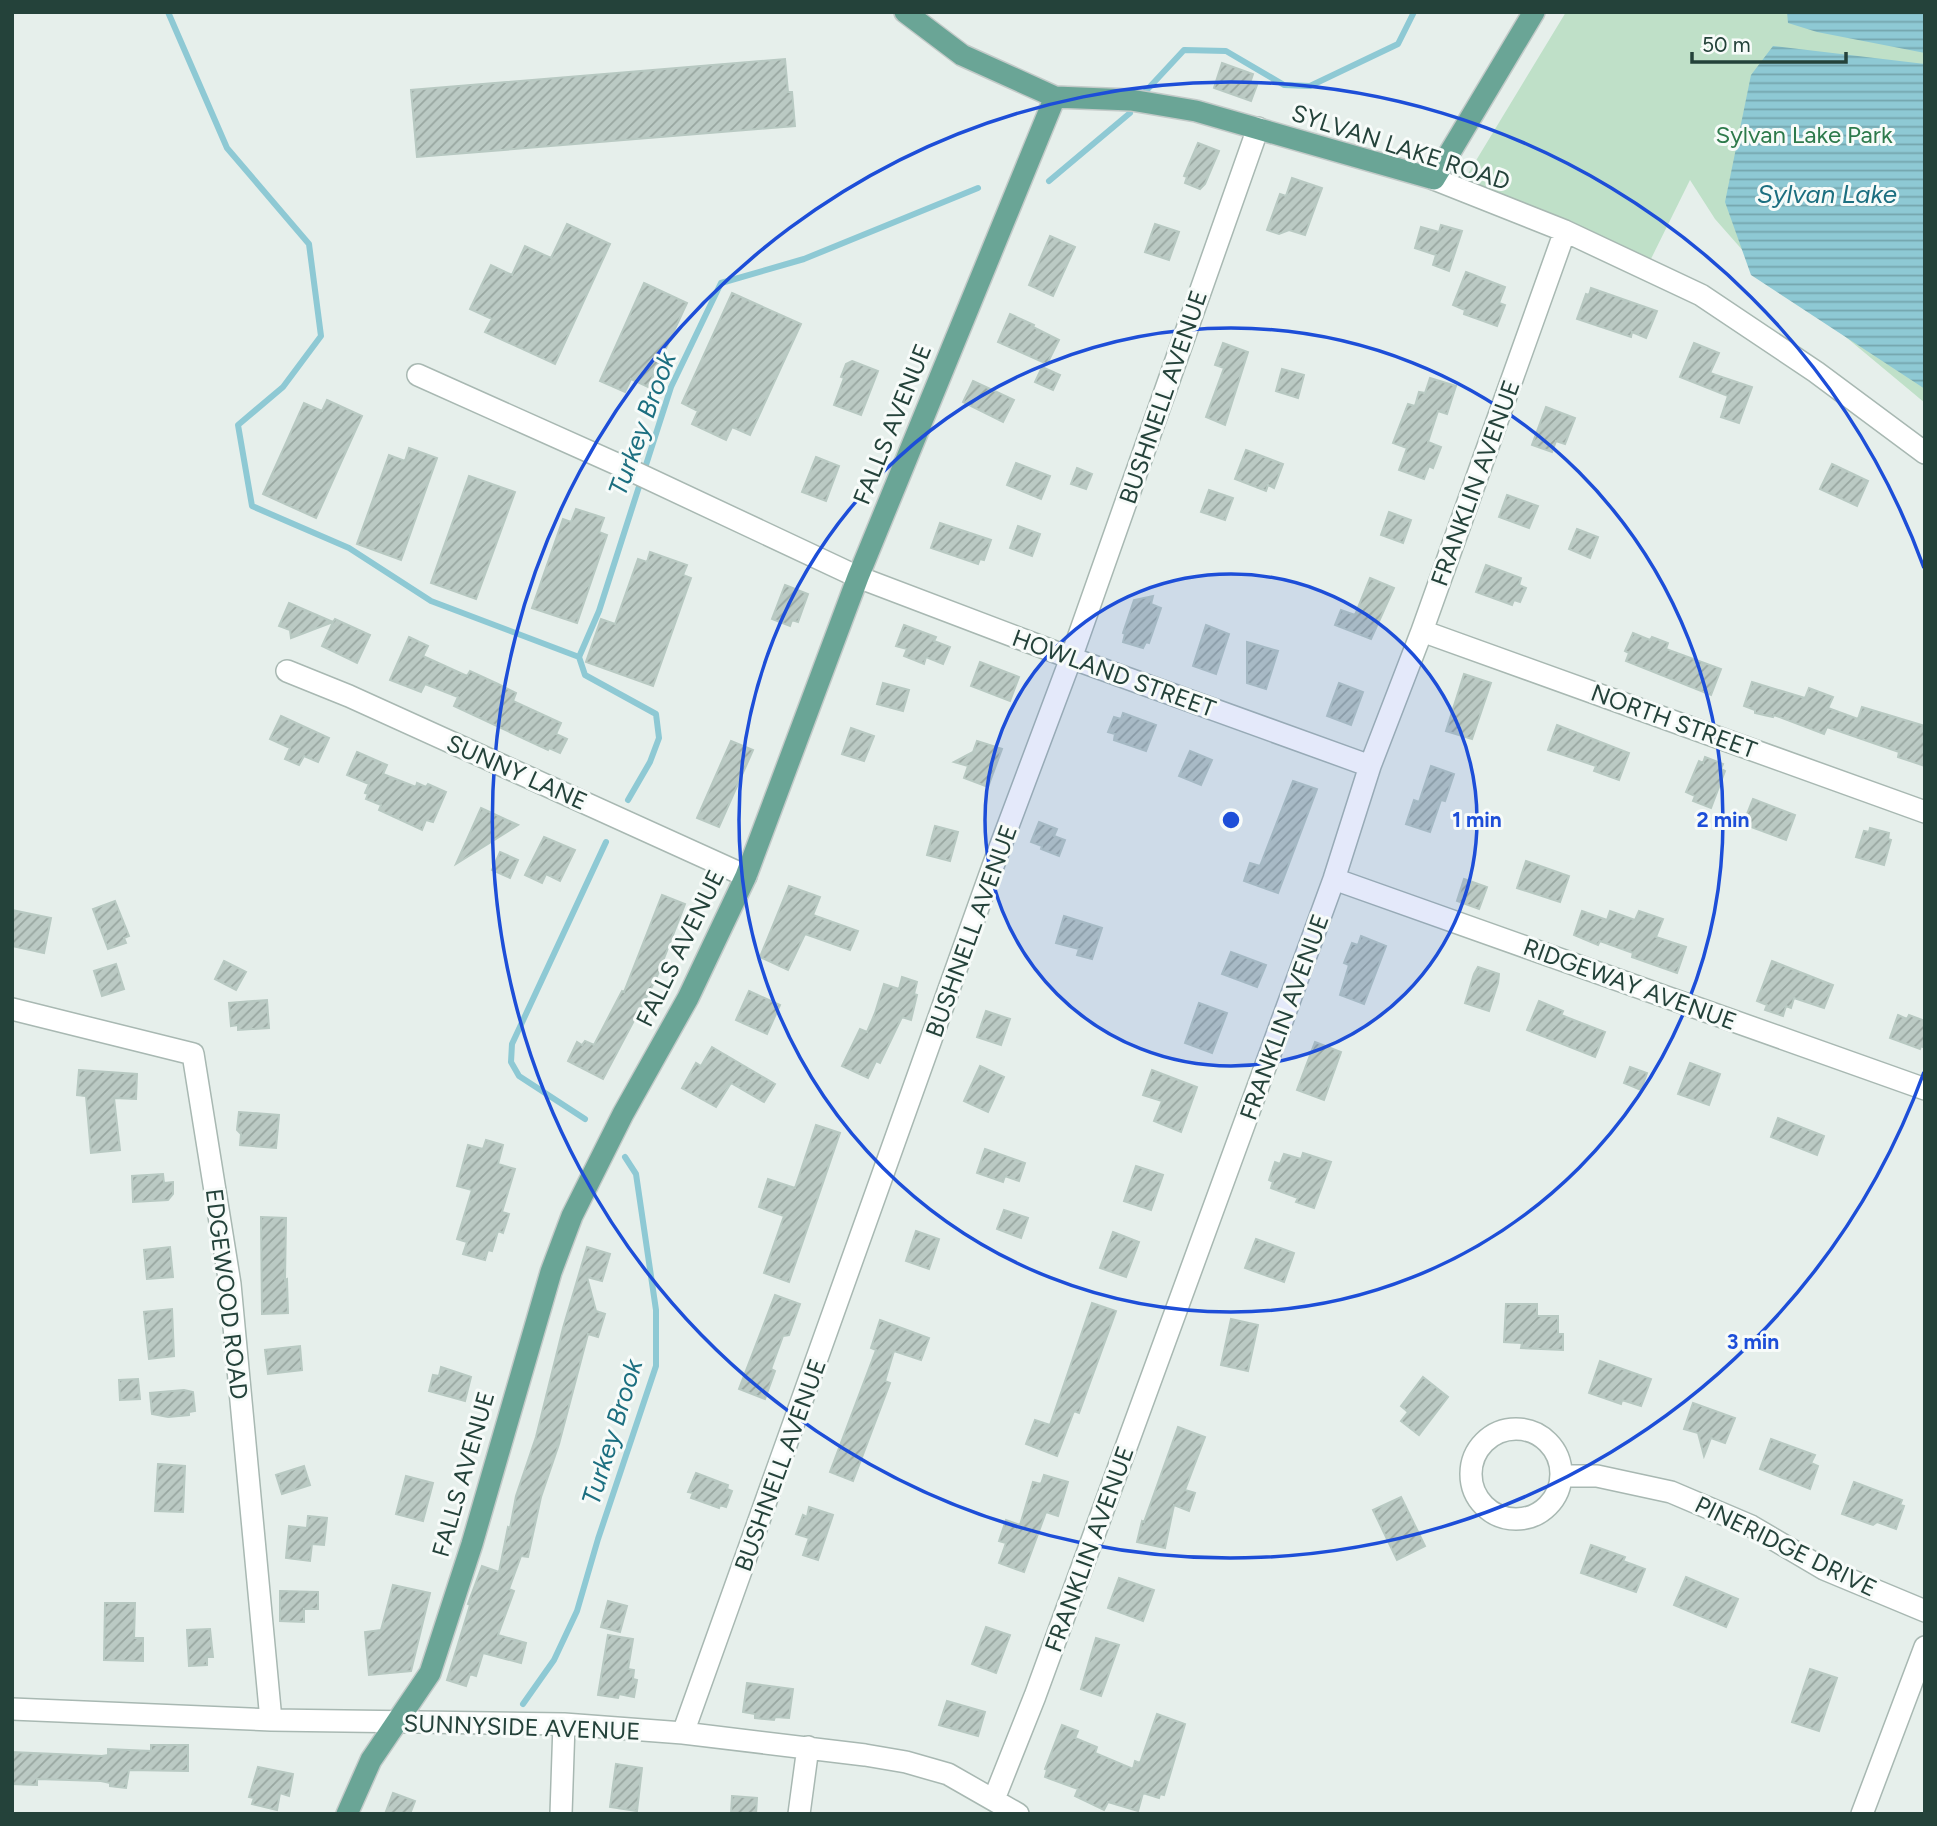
<svg xmlns="http://www.w3.org/2000/svg" width="1937" height="1826" font-family="Figtree,sans-serif">
<style>
.park{fill:#bfe0c8}
.water{fill:url(#water-rules)}
.lines{fill:none;stroke-linecap:round;stroke-linejoin:round}
.stream{stroke:#8ec9d4;stroke-width:6}
.building{fill:url(#building-hatch);stroke:#b8c9c2;stroke-width:2}
.minor-casing{stroke:#a8b8b2;stroke-width:24}
.major-casing{stroke:#c2cac8;stroke-width:24}
.minor{stroke:#fff;stroke-width:21}
.major{stroke:#6aa596;stroke-width:21}
.ring{fill:none;stroke:#1d4ed8;stroke-width:3.5}
.labels{text-anchor:middle;dominant-baseline:central;stroke-width:6;stroke-linejoin:round;paint-order:stroke}
.park-label{font-size:24px;fill:#2d7a4b;stroke:#f7fbf9}
.street-label{font-size:24px;fill:#24423a;stroke:#f7fbf9}
.water-label{font-size:26px;font-style:italic;fill:#1c6f80;stroke:#f7fbf9}
.centre{fill:#1d4ed8;stroke:#f7fbf9;stroke-width:3.5}
.ring-label{font-size:21px;text-anchor:middle;font-weight:bold;fill:#1d4ed8;stroke:#f7fbf9;stroke-width:6;stroke-linejoin:round;paint-order:stroke}
</style>
<defs>
<pattern id="water-rules" width="6" height="5" patternUnits="userSpaceOnUse" patternTransform="scale(1.75)"><rect width="6" height="5" fill="#8ec9d4"/><path d="M0 2.5h6" fill="none" stroke="#74a5ad"/></pattern>
<pattern id="building-hatch" width="6" height="6" patternUnits="userSpaceOnUse" patternTransform="scale(1.75)"><rect width="6" height="6" fill="#bbcac4"/><path d="M-1 1l2-2M0 6l6-6M5 7l2-2" fill="none" stroke="#98a6a0"/></pattern>
</defs>
<rect width="100%" height="100%" fill="#e6efeb"/>
<path class="park" d="M1566,12H1925V403L1745,253L1715,219L1690,180L1645,271L1463,182Z"/>
<path class="water" d="M1787,12H1925V53L1817,32L1788,23Z
M1773,46L1925,64V389L1751,275L1725,202L1751,75Z"/>
<g class="lines">
<path class="stream" d="M168,12L227,148L309,244L321,336L283,387L238,425L252,506L349,548L431,601L579,657
M1145,92L1184,50L1226,51L1284,85L1310,86L1398,44L1414,12
M1049,181L1130,113
M628,800L650,762L659,738L656,714L585,675L579,657L599,611L671,387L721,283L804,259L978,188
M585,1119L519,1076L511,1062L512,1044L606,842
M523,1704L554,1660L577,1611L598,1539L656,1366V1310L636,1174L625,1157"/>
</g>
<path class="building" d="M785,59L788,92H792L795,126L417,157L411,90Z
M1222,63L1253,74L1250,83L1257,85L1251,101L1214,88Z
M1198,143L1219,151L1205,184L1200,189L1185,183L1187,177L1184,176Z
M1292,178L1322,188L1305,235L1289,230L1279,234L1267,230L1280,194L1286,196Z
M567,224L610,244L555,364L485,332L492,319L470,309L491,265L512,275L525,246L551,258Z
M1155,224L1179,232L1169,260L1145,252Z
M1441,225L1462,231L1449,271L1433,265L1436,255L1415,248L1421,227L1439,232Z
M1050,236L1075,247L1053,296L1029,285Z
M1466,272L1505,287L1499,303L1505,305L1497,326L1464,314L1465,310L1453,305Z
M644,283L687,303L648,387L631,379L625,392L600,381Z
M1591,288L1657,311L1646,338L1632,332L1631,337L1577,319L1586,294L1589,295Z
M732,293L801,324L750,435L732,427L726,440L692,424L698,411L682,403Z
M1010,314L1034,325L1033,327L1059,340L1047,364L998,342Z
M1223,343L1248,352L1225,425L1206,417L1224,368L1215,365Z
M1694,343L1719,353L1710,373L1752,387L1739,423L1721,417L1728,396L1680,377Z
M852,361L878,371L861,415L834,405L844,378L841,377L846,364Z
M1042,367L1060,375L1053,390L1035,382Z
M1282,369L1304,375L1298,398L1276,391Z
M1430,378L1456,386L1447,414L1438,411L1428,442L1441,447L1433,468L1429,466L1424,479L1399,470L1407,448L1393,443L1408,404L1415,406L1419,392L1425,393Z
M973,381L1014,400L1003,422L963,402Z
M327,400L362,416L316,518L263,494L304,403L322,411Z
M1546,407L1575,418L1565,444L1556,441L1552,452L1532,445Z
M409,448L437,458L401,560L357,544L389,455L405,461Z
M1246,450L1283,464L1274,488L1268,485L1266,491L1235,479Z
M816,457L839,466L826,501L802,492Z
M1016,463L1050,476L1041,499L1007,485Z
M1832,464L1868,481L1857,506L1820,489Z
M1077,468L1092,474L1086,489L1071,484Z
M469,476L515,492L476,599L431,583Z
M1209,490L1233,498L1225,520L1201,512Z
M1507,495L1538,506L1529,528L1499,517Z
M576,509L604,518L599,532L607,535L577,623L532,608L563,519L571,522Z
M1389,512L1411,520L1403,543L1381,535Z
M940,523L991,540L984,560L980,559L978,564L931,548Z
M1018,526L1040,534L1032,556L1010,548Z
M1577,529L1598,537L1590,558L1569,549Z
M650,552L687,565L683,575L691,578L653,686L586,662L601,619L615,624L638,559L647,562Z
M1486,565L1521,578L1519,585L1526,588L1520,602L1514,600L1512,605L1476,592Z
M1370,578L1394,588L1371,639L1335,625L1341,610L1355,615Z
M785,585L808,594L798,622L792,620L790,626L772,619Z
M1153,596L1151,604L1161,608L1149,643L1146,642L1143,648L1123,642L1125,634L1123,633L1134,600Z
M289,603L333,622L335,619L370,635L357,663L322,646L333,622L291,638L290,630L279,626Z
M904,625L936,637L934,641L950,647L943,664L926,657L924,664L904,656L907,649L896,646Z
M1206,625L1229,634L1216,674L1193,666Z
M1633,633L1650,640L1652,637L1668,643L1666,649L1721,669L1711,695L1626,661L1629,653L1625,651Z
M409,637L428,646L423,656L467,676L470,671L498,684L516,693L513,701L561,723L556,734L567,739L560,753L549,748L548,750L454,706L458,697L425,684L421,692L390,680Z
M1247,642L1278,651L1266,689L1247,683Z
M980,662L1019,677L1010,701L971,686Z
M1464,674L1491,683L1472,739L1446,731Z
M1752,682L1805,698L1809,688L1833,697L1828,708L1858,719L1862,707L1925,726V766L1898,757L1899,752L1827,727L1824,734L1774,715L1773,717L1755,713V710L1744,706Z
M883,683L909,690L903,711L877,704Z
M1339,683L1363,692L1351,725L1327,716Z
M1123,713L1156,725L1146,751L1114,740L1115,734L1108,732L1114,717L1121,719Z
M281,716L329,738L318,762L304,756L299,765L285,759L290,748L270,739Z
M1557,725L1629,753L1619,780L1594,771L1596,766L1548,750Z
M851,728L874,736L864,761L842,754Z
M731,741L753,750L719,827L697,818Z
M977,741L1002,749L988,787L964,778L968,766L954,762L973,752Z
M1190,751L1212,760L1201,785L1179,776Z
M357,752L387,765L383,774L416,787L417,783L426,787L428,784L446,792L433,822L426,820L422,830L379,810L381,805L366,799L368,794L365,793L369,784L347,775Z
M1705,757L1723,764L1721,769L1725,771L1711,808L1693,801L1695,796L1686,792L1699,761L1703,763Z
M1431,766L1454,774L1445,801L1441,800L1430,832L1406,824L1414,800L1419,802Z
M1293,781L1317,789L1278,893L1244,881L1250,863L1260,866Z
M1753,799L1795,815L1786,840L1743,824Z
M481,808L518,825L456,864Z
M1039,822L1057,829L1054,836L1065,840L1059,856L1041,849L1042,846L1031,842Z
M935,826L958,832L950,861L927,855Z
M1870,828L1889,833L1888,839L1891,840L1884,865L1856,857L1864,831L1869,832Z
M544,837L575,850L560,881L546,874L542,883L525,875Z
M500,852L518,860L510,878L492,870Z
M1526,861L1569,876L1560,902L1517,888Z
M1464,879L1487,887L1479,909L1457,901Z
M789,886L820,897L813,915L858,931L850,950L805,934L788,970L760,957Z
M662,895L685,904L656,979L603,1079L568,1061L577,1042L582,1045L585,1041L594,1045L622,991L624,992Z
M115,901L129,936L124,938L126,943L108,949L93,909Z
M12,910L51,918L44,953L12,946Z
M1582,911L1607,920L1610,911L1635,920L1639,911L1663,919L1656,937L1686,947L1677,973L1632,957L1633,953L1600,941L1598,945L1574,935Z
M1064,916L1102,928L1092,959L1077,955L1079,949L1056,943Z
M1361,936L1386,946L1364,1004L1340,995L1349,965L1344,963L1352,943L1358,945Z
M1231,952L1266,965L1257,987L1222,974Z
M224,961L246,972L236,990L215,979Z
M1772,961L1833,985L1824,1008L1794,998L1791,1008L1786,1006L1783,1016L1765,1010L1767,1005L1757,1001Z
M116,964L124,989L102,996L94,971Z
M1478,967L1499,974L1498,983L1489,1011L1465,1003L1474,974Z
M902,977L917,982L914,994L917,995L911,1020L902,1017L880,1063L876,1061L868,1078L842,1066L860,1029L867,1032L875,1013L884,984L899,989Z
M749,991L780,1005L767,1034L736,1020Z
M267,1000L269,1028L238,1030V1025L231,1026L229,1003Z
M1539,1001L1563,1011L1561,1015L1605,1032L1595,1057L1527,1030Z
M1199,1003L1227,1013L1212,1053L1185,1043Z
M986,1011L1010,1019L1001,1045L977,1037Z
M1898,1015L1907,1019L1909,1015L1925,1021V1048L1921,1046L1920,1049L1890,1038Z
M1315,1042L1341,1052L1324,1100L1297,1090Z
M712,1047L775,1084L764,1102L731,1083L716,1107L682,1088L696,1063L701,1066Z
M1690,1063L1720,1074L1709,1105L1678,1094Z
M980,1066L1004,1077L988,1112L964,1101Z
M1630,1067L1647,1073L1641,1090L1624,1083Z
M79,1070L137,1074L136,1099L114,1098L120,1150L91,1153L86,1096L77,1095Z
M1152,1070L1197,1087L1181,1132L1154,1121L1162,1101L1143,1095Z
M239,1112L279,1115L276,1148L240,1145L241,1134L237,1130Z
M1778,1118L1824,1136L1817,1155L1771,1137Z
M816,1125L840,1133L789,1282L764,1273L784,1216L759,1207L768,1179L795,1188Z
M486,1140L503,1145L498,1164L515,1169L502,1212L509,1214L503,1233L498,1231L492,1251L488,1250L485,1260L463,1254L467,1242L457,1239L472,1190L457,1186L468,1145L483,1149Z
M985,1149L1025,1163L1019,1181L1005,1176L1003,1182L977,1173Z
M1303,1153L1331,1162L1314,1208L1296,1202L1298,1198L1271,1188L1273,1182L1269,1180L1275,1162L1280,1164L1284,1154L1301,1159Z
M1136,1166L1163,1175L1151,1210L1124,1201Z
M163,1174L164,1183L173,1182V1194L168,1200L133,1202L132,1176Z
M1004,1210L1028,1218L1021,1238L997,1229Z
M261,1217L286,1218L285,1280L287,1279L288,1313L262,1314Z
M916,1231L939,1239L929,1269L906,1261Z
M1113,1232L1139,1242L1126,1277L1100,1268Z
M1256,1239L1294,1253L1284,1282L1245,1268Z
M170,1247L173,1277L147,1279L144,1250Z
M587,1247L610,1254L602,1281L587,1277L596,1311L605,1314L598,1337L588,1334L559,1444L541,1497L528,1557L521,1556L509,1589L514,1591L498,1635L526,1643L521,1663L483,1653L476,1676L470,1674L466,1686L447,1680L470,1605L468,1604L482,1566L499,1572L508,1527L510,1528L516,1496L536,1437L563,1328Z
M775,1295L800,1304L789,1335L783,1336L771,1369L775,1371L765,1399L739,1389Z
M1092,1303L1116,1311L1079,1413L1074,1411L1057,1456L1026,1444L1035,1420L1050,1425Z
M1506,1304H1537V1316H1558V1334H1563V1350L1521,1348L1522,1343L1504,1342Z
M172,1309L174,1356L149,1359L144,1312Z
M1231,1319L1258,1325L1248,1371L1221,1365Z
M880,1320L929,1338L921,1360L894,1351L885,1381L890,1383L853,1481L830,1472L876,1350L871,1348Z
M300,1346L302,1370L268,1374L265,1350Z
M1600,1361L1651,1379L1641,1406L1622,1400L1621,1404L1589,1393Z
M441,1367L471,1377L465,1401L429,1391L433,1375L439,1376Z
M1423,1377L1448,1397L1419,1435L1401,1421L1408,1412L1401,1406Z
M138,1379L140,1399L120,1400L119,1380Z
M184,1390L193,1392L195,1411L189,1412V1415L168,1417L152,1414L150,1393Z
M1693,1403L1735,1418L1725,1443L1711,1438L1704,1456L1698,1433L1684,1429Z
M1178,1427L1205,1437L1185,1490L1195,1493L1189,1511L1174,1505L1165,1548L1137,1542L1142,1521L1144,1522Z
M1771,1439L1815,1455L1811,1463L1818,1466L1810,1489L1760,1469Z
M158,1464L185,1466L183,1512L155,1511Z
M304,1466L310,1485L282,1494L276,1475Z
M696,1473L728,1485L727,1489L732,1491L726,1507L720,1505L719,1508L691,1498L693,1493L688,1492Z
M1044,1475L1068,1482L1058,1516L1046,1512L1024,1572L999,1563L1006,1543L999,1541L1006,1520L1020,1525L1033,1482L1041,1484Z
M406,1476L433,1483L423,1521L396,1514Z
M1854,1482L1902,1500L1900,1505L1904,1506L1896,1529L1877,1522L1873,1525L1842,1514Z
M1401,1497L1425,1546L1397,1560L1373,1510Z
M809,1507L833,1515L818,1560L803,1555L809,1538L796,1534L803,1515L807,1517Z
M308,1516L327,1518L324,1545L312,1544L310,1561L286,1558L289,1526L307,1528Z
M1591,1545L1625,1557L1623,1561L1645,1569L1636,1592L1581,1573Z
M1686,1577L1738,1599L1726,1627L1674,1605Z
M1119,1578L1154,1590L1143,1621L1108,1608Z
M393,1585L430,1593L411,1671L369,1675L365,1632L381,1630Z
M280,1591L318,1592V1609H304V1622L280,1621Z
M608,1601L627,1606L620,1632L601,1627Z
M105,1603H135L134,1638H143V1661L104,1660Z
M986,1627L1010,1635L996,1673L972,1664Z
M210,1629L213,1657H207V1665L189,1666L187,1630Z
M608,1635L633,1639L628,1669L634,1670L633,1679L637,1680L634,1697L619,1694L618,1698L598,1695Z
M1096,1638L1119,1645L1101,1696L1081,1689Z
M1810,1669L1837,1678L1819,1731L1792,1722Z
M747,1683L793,1689L789,1718L775,1717L774,1720L755,1718V1714L743,1712Z
M947,1701L985,1712L978,1736L939,1725Z
M1157,1714L1185,1724L1164,1795L1160,1794L1159,1798L1143,1793L1138,1811L1108,1802L1104,1810L1075,1796L1078,1789L1045,1777L1047,1770L1045,1769L1062,1725L1078,1731L1075,1738L1097,1747L1095,1753L1133,1769L1135,1761L1140,1763Z
M151,1745H188V1771L129,1770L126,1788L110,1786V1783L101,1781L37,1779V1785L12,1784V1752L102,1756L108,1755V1749L151,1751Z
M616,1764L642,1768L637,1811L610,1807Z
M258,1767L293,1774L289,1796L280,1793L277,1810L252,1804L254,1798L249,1797Z
M393,1793L415,1801L410,1814H385Z
M732,1796L757,1798L756,1814H731Z"/>
<g class="lines">
<g class="minor-casing">
<path id="minor" d="M1434,179L1565,231L1701,295L1816,372L1925,453
M418,375L628,469L858,577L1071,658L1370,766
M1422,631L1925,812
M287,671L349,696L746,876
M1334,879L1925,1089
M12,1009L193,1054L230,1284L271,1720
M1471 1474a45 45 0 1 1 90 0a45 45 0 1 1-90 0Z
M1562,1476H1597L1671,1492L1751,1526L1824,1569L1925,1611
M12,1709L271,1720L564,1724L683,1733L865,1755L906,1762L948,1774L1018,1814
M683,1733L993,866L1071,658L1258,128
M994,1799L1035,1696L1334,879L1370,766L1422,631L1565,231
M561,1814L564,1724
M799,1814L808,1747
M1862,1814L1925,1647"/>
</g>
<g class="major-casing">
<path id="major" d="M905,12L962,55L1055,97L1131,100L1196,111L1434,179L1534,12
M347,1814L371,1760L430,1673L472,1544L551,1272L572,1216L623,1114L688,998L746,876L858,577L1055,97"/>
</g>
<use href="#minor" class="minor"/>
<use href="#major" class="major"/>
</g>
<circle cx="1231" cy="820" r="246" fill="#1d4ed8" fill-opacity=".12"/>
<g class="ring">
<circle cx="1231" cy="820" r="246"/>
<circle cx="1231" cy="820" r="492"/>
<path d="M1924 1072A738 738 0 1 1 1924 568"/>
</g>
<g class="labels">
<g class="park-label">
<text x="1804" y="134">Sylvan Lake Park</text>
</g>
<g class="street-label">
<text transform="translate(1401 147) rotate(18)">SYLVAN LAKE ROAD</text>
<text transform="translate(1163 397) rotate(-71)">BUSHNELL AVENUE</text>
<text transform="translate(892 424) rotate(-68)">FALLS AVENUE</text>
<text transform="translate(1475 483) rotate(-70)">FRANKLIN AVENUE</text>
<text transform="translate(1114 673) rotate(20)">HOWLAND STREET</text>
<text transform="translate(1674 721) rotate(20)">NORTH STREET</text>
<text transform="translate(517 772) rotate(24)">SUNNY LANE</text>
<text transform="translate(971 931) rotate(-70)">BUSHNELL AVENUE</text>
<text transform="translate(680 948) rotate(-64)">FALLS AVENUE</text>
<text transform="translate(1630 984) rotate(20)">RIDGEWAY AVENUE</text>
<text transform="translate(1284 1017) rotate(-70)">FRANKLIN AVENUE</text>
<text transform="translate(227 1294) rotate(83)">EDGEWOOD ROAD</text>
<text transform="translate(780 1465) rotate(-70)">BUSHNELL AVENUE</text>
<text transform="translate(463 1474) rotate(-74)">FALLS AVENUE</text>
<text transform="translate(1786 1546) rotate(26)">PINERIDGE DRIVE</text>
<text transform="translate(1089 1549) rotate(-70)">FRANKLIN AVENUE</text>
<text transform="translate(522 1727) rotate(2)">SUNNYSIDE AVENUE</text>
</g>
<g class="water-label">
<text x="1827" y="194">Sylvan Lake</text>
<text transform="translate(642 424) rotate(-70)">Turkey Brook</text>
<text transform="translate(612 1432) rotate(-73)">Turkey Brook</text>
</g>
</g>
<circle cx="1231" cy="820" r="10" class="centre"/>
<g class="ring-label">
<text x="1477" y="827">1 min</text>
<text x="1723" y="827">2 min</text>
<text x="1753" y="1349">3 min</text>
</g>
<rect width="1937" height="1826" fill="none" stroke="#24423a" stroke-width="28"/>
<path d="M1692 52v10h154v-10" fill="none" stroke="#24423a" stroke-width="3.5"/>
<text x="1702" y="52" font-size="21" fill="#24423a" stroke="#f7fbf9" stroke-width="5" paint-order="stroke">50 m</text>
</svg>
